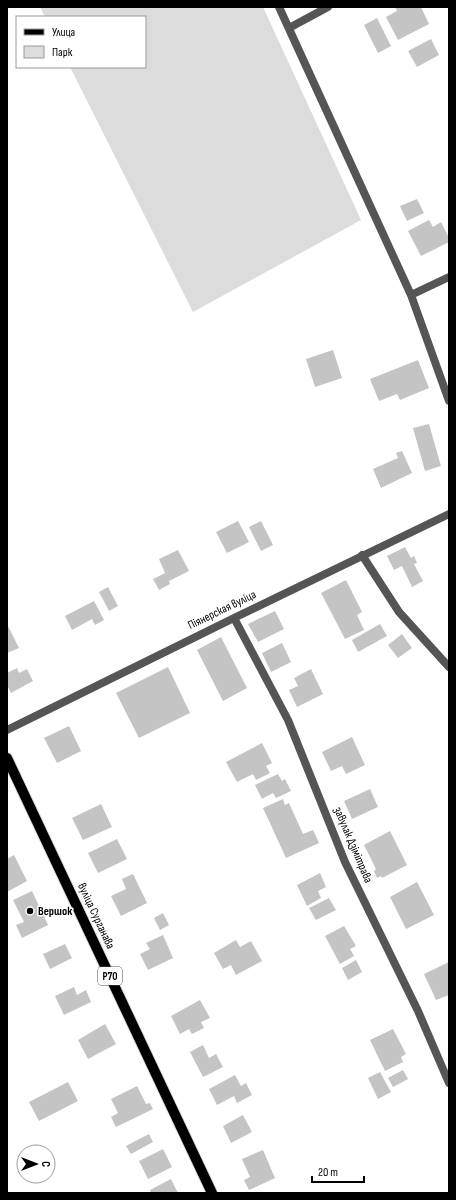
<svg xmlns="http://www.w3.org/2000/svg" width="456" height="1200" font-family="'Sofia Sans Condensed',sans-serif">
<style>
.green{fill:#dcdcdc}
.building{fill:#c4c4c4}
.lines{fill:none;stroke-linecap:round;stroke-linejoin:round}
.primary-casing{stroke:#dbdbdb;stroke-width:12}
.street{stroke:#555;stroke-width:8}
.primary{stroke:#000;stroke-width:10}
.poi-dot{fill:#000;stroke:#fff;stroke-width:1.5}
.labels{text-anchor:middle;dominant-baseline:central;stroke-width:3;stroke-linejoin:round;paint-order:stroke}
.shield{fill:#fff;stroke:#4c4c4c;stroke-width:1}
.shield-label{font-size:11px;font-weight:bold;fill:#000}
.street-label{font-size:12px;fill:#000;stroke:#fff}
.poi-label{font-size:12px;font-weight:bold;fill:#000;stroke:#fff;text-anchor:start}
</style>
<rect width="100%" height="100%" fill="#fff"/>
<path class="green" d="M40,7H263L361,220L193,312L70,67H145V17H45Z"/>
<path class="building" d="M395,7H407V8L421,7L429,24L398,40L386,17L397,11Z
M377,18L391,46L378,53L364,25Z
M431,39L439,55L417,67L408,51Z
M417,199L424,213L407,221L400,206Z
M429,220L433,227L441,222L449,238V242L421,256L408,231Z
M333,350L342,378L315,387L306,359Z
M418,360L429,388L400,400L397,394L379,401L370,379Z
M429,424L441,466L425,471L413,428Z
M402,451L412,473L381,488L373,469L398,458L396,453Z
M238,521L249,542L227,553L216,532Z
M261,521L273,545L261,551L249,527Z
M405,547L411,558L414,556L417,563L414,564L423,581L412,587L402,566L394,570L387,556Z
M178,550L189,571L169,581L170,584L159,590L153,579L165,573L159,559Z
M346,580L362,612L357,615L364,630L345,639L321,593Z
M108,587L118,606L109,611L99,592Z
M94,601L104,620L95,625L92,619L72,630L65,616Z
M275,611L284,629L258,642L248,624Z
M7,624L19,648L7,653Z
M380,624L387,636L358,652L352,640Z
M402,634L412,648L398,658L388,645Z
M221,637L247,688L223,701L197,650Z
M282,643L291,662L271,672L262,653Z
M168,667L190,713L139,738L116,693Z
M17,668L19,673L27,669L33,681L11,693L7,685V673Z
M311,669L323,694L297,707L289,690L298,686L294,678Z
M69,726L81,751L57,763L44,738Z
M352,737L365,765L346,774L342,766L331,771L322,752Z
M262,743L272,763L266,766L270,773L256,780L253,774L237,782L226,762Z
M278,774L282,781L285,779L291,791L276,798L273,793L262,799L255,785Z
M370,789L378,807L352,819L344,801Z
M283,799L285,805L289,803L303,834L313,830L319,843L286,858L263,808Z
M101,804L112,827L83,840L72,818Z
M390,831L407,865L382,878L381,876L377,878L374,871L376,869L364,845Z
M117,839L127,859L98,873L88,853Z
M14,855L27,881L7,892V859Z
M320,873L326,887L318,891L321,898L307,906L297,885Z
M133,874L147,903L121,916L111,896L126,889L122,879Z
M417,882L434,915L406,929L390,897Z
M32,891L48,925L22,938L16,925L24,922L13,900Z
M329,898L336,910L316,920L309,908Z
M163,913L169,925L160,930L154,918Z
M344,926L356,946L350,949L354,956L340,964L325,936Z
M163,935L173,958L148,970L140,954L150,949L146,943Z
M236,940L240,947L251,941L262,961L236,975L231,965L223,969L214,953Z
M65,944L72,958L50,969L43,954Z
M356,960L362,972L348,980L342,968Z
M449,962V995L436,1000L424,974Z
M74,987L77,995L86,990L91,1002L64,1015L55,996Z
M200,1000L210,1018L201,1022L204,1028L192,1034L189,1029L180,1034L171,1016Z
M105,1024L116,1044L88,1059L78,1040Z
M393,1029L406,1054L401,1057L403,1062L385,1071L370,1040Z
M203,1045L209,1058L216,1054L223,1067L203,1077L190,1052Z
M403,1070L408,1079L393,1087L388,1078Z
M380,1072L391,1092L378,1099L368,1078Z
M235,1075L241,1086L246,1083L252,1095L237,1103L234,1096L217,1105L209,1089Z
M68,1082L78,1101L39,1121L29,1102Z
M137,1086L146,1104L150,1103L153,1109L116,1127L111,1117L118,1113L111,1099Z
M243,1115L252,1132L231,1143L223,1126Z
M149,1134L153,1142L131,1154L126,1146Z
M163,1149L172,1167L148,1179L139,1161Z
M263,1150L275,1178L249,1190L244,1180L250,1177L242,1159Z
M171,1179L178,1193H151L150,1190Z"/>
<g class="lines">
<g class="primary-casing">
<path id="primary" d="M7,758L212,1193"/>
</g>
<path class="street" d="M279,7L411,295L449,401
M289,28L328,7
M411,295L449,277
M362,555L399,612L449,667
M234,618L288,720L345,862L418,1011L449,1083
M7,730L234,618L449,514"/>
<use href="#primary" class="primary"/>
</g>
<circle class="poi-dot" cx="30" cy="911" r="4"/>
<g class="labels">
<rect class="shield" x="98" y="967" width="24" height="18" rx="3"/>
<g class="shield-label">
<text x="110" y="976">Р70</text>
</g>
<g class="street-label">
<text transform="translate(222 610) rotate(-26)">Піянерская вуліца</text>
<text transform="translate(353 845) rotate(67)">завулак Дзімітрава</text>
<text transform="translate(96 916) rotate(65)">вуліца Сурганава</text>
</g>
<g class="poi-label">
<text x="38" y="911">Вершок</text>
</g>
</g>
<rect width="456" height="1200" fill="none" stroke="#000000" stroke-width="16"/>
<rect x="16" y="16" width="130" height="52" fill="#ffffff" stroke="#999999"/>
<rect x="24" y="29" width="20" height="6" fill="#000000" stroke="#999999"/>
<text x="52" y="36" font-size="12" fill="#000000">Улица</text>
<rect x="24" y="46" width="20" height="12" fill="#dcdcdc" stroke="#999999"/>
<text x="52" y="56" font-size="12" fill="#000000">Парк</text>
<g transform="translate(36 1164) rotate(90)"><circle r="19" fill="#ffffff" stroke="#999999"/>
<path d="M0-3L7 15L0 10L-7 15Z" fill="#000000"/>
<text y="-6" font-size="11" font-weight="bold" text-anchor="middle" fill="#000000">С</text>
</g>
<path d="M312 1176v6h52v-6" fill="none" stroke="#000000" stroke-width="2"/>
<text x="318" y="1176" font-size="12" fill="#000000" stroke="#ffffff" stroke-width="3" paint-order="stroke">20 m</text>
</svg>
